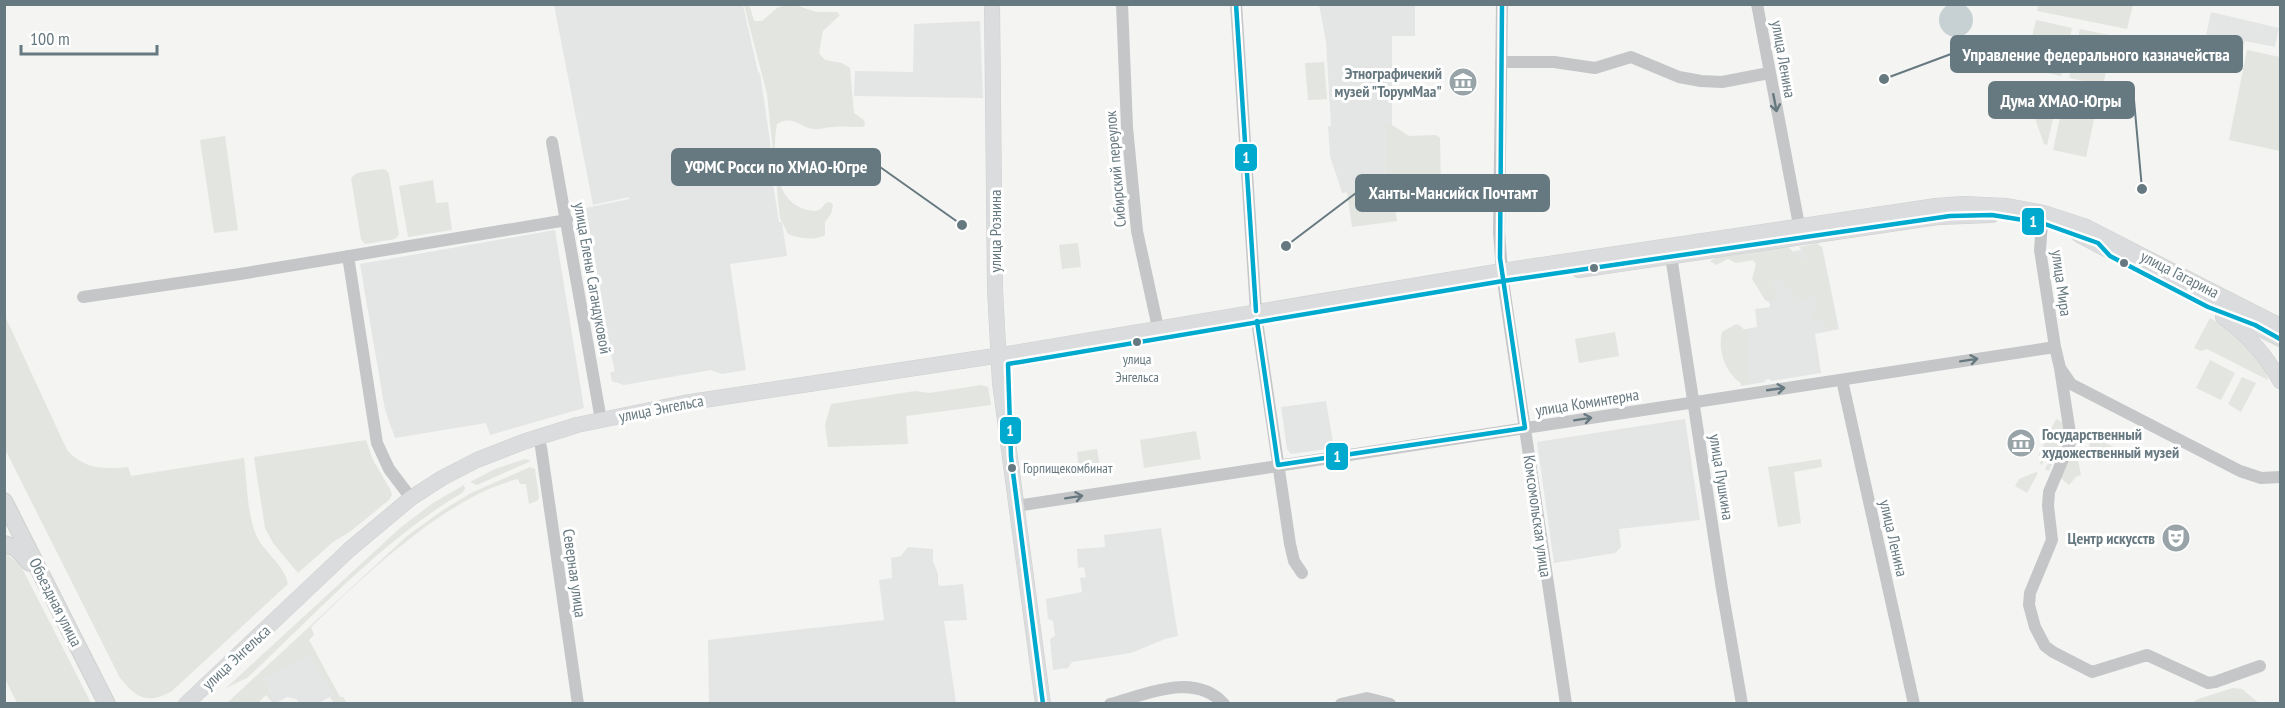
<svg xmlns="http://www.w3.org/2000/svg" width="2285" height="708" font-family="'PT Sans Narrow',sans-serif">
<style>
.built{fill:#e4e5e5}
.green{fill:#e3e5e0}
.water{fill:#c7d0d2}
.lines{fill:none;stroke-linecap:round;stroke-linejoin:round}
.major-casing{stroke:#cfd0d0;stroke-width:16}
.highway-casing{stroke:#d0d0d0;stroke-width:18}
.minor{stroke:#c4c6c7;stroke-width:12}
.major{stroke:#dbdcdd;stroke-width:15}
.highway{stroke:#dbdcdd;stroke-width:16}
.bus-1-casing{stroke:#fff;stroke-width:9}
.bus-1{stroke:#00a9ce;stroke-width:4.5}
.oneway{stroke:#677980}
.bus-dot{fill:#677980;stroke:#fff;stroke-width:2}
.labels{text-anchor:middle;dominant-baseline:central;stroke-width:6;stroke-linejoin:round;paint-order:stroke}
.bus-label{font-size:14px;fill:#677980;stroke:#fff}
.street-label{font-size:16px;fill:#677980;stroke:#fff}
.poi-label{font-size:16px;font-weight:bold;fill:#677980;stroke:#fff;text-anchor:end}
.leader{fill:none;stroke:#677980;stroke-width:2}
.callout-dot{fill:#677980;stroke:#fff;stroke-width:2}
.callout{fill:#677980;stroke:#677980;stroke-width:2}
.callout-label{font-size:18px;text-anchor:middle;font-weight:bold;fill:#fff}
.line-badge{stroke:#fff;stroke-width:2}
.badge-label{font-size:16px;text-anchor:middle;font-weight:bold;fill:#fff}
</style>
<rect width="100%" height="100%" fill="#f4f4f3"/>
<path class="built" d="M554,5H743L758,72L760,73L770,141L773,184L779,222H782L787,256L730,264L746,370L722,374L711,370L624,385L612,381L610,373L615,371L597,298L601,297L586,208L629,199V197L593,205Z
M1319,5H1415V36H1392V125L1386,126L1385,189L1342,193L1330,156L1328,126H1331L1326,41Z
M2211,12L2279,28L2275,47L2245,41L2243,49L2205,40Z
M980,21L983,98L854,96L855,71L913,72L914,24Z
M555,230L584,408L490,435L486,423L395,438L385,410L360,264Z
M1822,246L1839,329L1815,334L1821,373L1771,381L1770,379L1765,380V382L1741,386L1738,367L1723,333L1757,327L1755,309L1770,307L1763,257Z
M1326,401L1334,448L1291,454L1287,449L1281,407Z
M1685,419L1700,520L1619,529L1621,547L1615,553L1554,563L1537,442Z
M1161,528L1178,636L1165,639L1131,653L1072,662L1068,668L1053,670L1050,639L1055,636L1053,621L1048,619L1046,599L1082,592L1080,578L1086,577L1084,567L1078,568L1077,549L1105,547L1104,535Z
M908,547L933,549V561L938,574V584L941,586L963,584L967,620L944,621L956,703H709L708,640L884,620L879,580L892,578L891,558L901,556Z
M310,653L333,695L319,703H299L296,699L287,697L276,703L263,679Z"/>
<path class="green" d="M744,5L750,7L754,21H762L777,8L785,5H795L816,12H837L840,15L823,31L819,53L825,60L842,63L850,68L854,113L864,120L865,124L863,127C853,127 843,126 833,127C827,127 820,130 814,129C800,128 794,114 777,124C772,153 773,202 807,210C819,212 819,211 826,203L830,202L833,205L831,214L825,222V235C816,241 798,238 788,234L780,218L767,94Z
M2038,5V4L2133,5L2127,29L2037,11Z
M2036,20L2072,28L2061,76L2025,68Z
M2080,29L2114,36L2103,85L2069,78Z
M2247,50L2280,57V151L2229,140Z
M1324,62L1327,99L1308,100L1305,63Z
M2027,96L2057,102L2047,145L2044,144Z
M2063,103L2096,110L2086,157L2053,150Z
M1386,125H1392L1409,136L1436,135L1440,138L1441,190L1436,195L1394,200L1397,221L1352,227L1347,192L1385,189Z
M225,136L238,230L214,233L200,140Z
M382,169L386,170L389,174L399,235L395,239L365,244L361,239L351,178L357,173Z
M433,180L436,203L448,202L452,230L408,237L399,186Z
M1078,243L1081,267L1062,269L1059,245Z
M1818,243L1821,248L1837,324L1833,329L1827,328L1821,320H1812L1810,313L1818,306L1815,296L1799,301L1781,280L1777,278L1774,280L1775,299L1771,303L1765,300L1752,279L1756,264L1753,260L1736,263L1728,259L1716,265L1710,261L1715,258L1788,247L1802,259H1805L1806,256L1799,247Z
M5,316L67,450C85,470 104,469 128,467L131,476L244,458C247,481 247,516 257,537C265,553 285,566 288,584L172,691C148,705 136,698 120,678L5,449Z
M2210,318C2230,329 2265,356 2268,380L2207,349L2201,351L2194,348Z
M1736,324L1741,326L1748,335C1745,347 1744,368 1751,378L1748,383L1744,385C1727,376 1717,352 1722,332Z
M1615,332L1619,356L1579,363L1575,339Z
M2210,360L2235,373L2221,400L2196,388Z
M2242,377L2256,383L2241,412L2228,404Z
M981,385L988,387L991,405L906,416L908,444L828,447L825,425L831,404L915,391L929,393Z
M2056,419L2064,423V437L2049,471L2045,469L2054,452L2050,450L2041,466L2039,454Z
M1196,431L1201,459L1144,468L1140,440Z
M2097,439L2118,449L2105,450L2100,462L2091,458L2089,444Z
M366,440L373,460L390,489L392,495L389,500L351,531L333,542L298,573L273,543L265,528L254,457Z
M2075,445L2081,475L2076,477L2069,485L2059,477Z
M1097,449L1100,467L1079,470L1077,452Z
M525,459L531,461L477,485L470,482L495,469Z
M1821,459L1822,467L1794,472L1801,523L1778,527L1768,467Z
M530,467L535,469L539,498L537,501L529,504L526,484H520L518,479C447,496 363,577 311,627L314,635L309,640L340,697H343L347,703H334L330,697L333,695L310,654L263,679L276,703H273L266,695L258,703H227L407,536L443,510L471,493Z
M2036,472L2038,473L2027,493L2015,486L2019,479Z
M464,485L465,489L462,493C381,541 316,614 247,678L226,688L400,528L433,503Z
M4,552L21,566L91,703H17L5,679Z
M2233,688L2242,689L2259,703H2192L2198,699Z"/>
<path class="water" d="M1939 20a17 17 0 1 1 34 0a17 17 0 1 1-34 0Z"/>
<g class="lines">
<g class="major-casing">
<path id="major" d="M992,4L995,289L1000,383L1043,704
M2079,235L2280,339
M1579,270L1938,217L1992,215
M2223,317C2247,334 2266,355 2280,381
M186,704L350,549L411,498L442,478L477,460L523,442L577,425L684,403L1008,354L1502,271L1936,206L1963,204L2007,206L2044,213L2084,226L2280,326"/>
</g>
<g class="highway-casing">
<path id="highway" d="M4,501L107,704
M4,544L16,548L30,563"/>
</g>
<path class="minor" d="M1122,4L1127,127L1137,231L1158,328
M1236,4L1256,311
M1757,4L1799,225
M1501,62H1554L1595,68L1631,57L1679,77L1701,81L1722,82L1769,73
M552,142L601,420
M2042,223L2040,250L2055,347L2060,368L2071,384L2240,471L2261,478L2280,477
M348,256L377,443L389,469L411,498
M1671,256L1722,589L1742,704
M1502,271L1499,232L1502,4
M1503,281L1566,704
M83,297L240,274L567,220
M1257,321L1290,544L1294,561L1302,573
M2060,368L2071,440L2049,492L2048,506L2052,540L2030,593L2029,605L2035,627L2045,646L2053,652L2092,672L2147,655L2208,683L2215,682L2260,666
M1842,380L1914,704
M541,447L578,704
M1016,506L2055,347
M1110,704C1145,695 1194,671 1224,704
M1341,704L1367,698L1390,704"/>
<use href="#major" class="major"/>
<use href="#highway" class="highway"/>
<g class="bus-1-casing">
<path id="bus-1" d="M1236,4L1256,311
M1257,321L1278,465L1525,428L1500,258L1502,4
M1043,704L1011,457L1008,364L1503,281L1950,216L1992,215L2042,223L2098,243L2110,256L2208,307L2255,325L2280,339"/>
</g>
<use href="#bus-1" class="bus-1"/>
</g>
<defs><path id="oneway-shaft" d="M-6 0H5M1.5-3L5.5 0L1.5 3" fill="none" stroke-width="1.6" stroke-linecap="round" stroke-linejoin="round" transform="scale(1.5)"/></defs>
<g class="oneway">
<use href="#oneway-shaft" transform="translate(1775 103) rotate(79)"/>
<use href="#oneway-shaft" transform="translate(1969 360) rotate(-9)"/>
<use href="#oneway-shaft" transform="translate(1776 389) rotate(-8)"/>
<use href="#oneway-shaft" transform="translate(1583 419) rotate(-9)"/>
<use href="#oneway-shaft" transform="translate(1074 497) rotate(-9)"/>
</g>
<defs>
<g id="museum-disc" transform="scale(1.5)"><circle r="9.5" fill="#98a4a8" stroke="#fff"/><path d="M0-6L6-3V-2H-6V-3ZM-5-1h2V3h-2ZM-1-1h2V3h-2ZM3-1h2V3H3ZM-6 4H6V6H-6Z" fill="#fff"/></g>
<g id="theatre-disc" transform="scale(1.5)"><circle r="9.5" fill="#98a4a8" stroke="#fff"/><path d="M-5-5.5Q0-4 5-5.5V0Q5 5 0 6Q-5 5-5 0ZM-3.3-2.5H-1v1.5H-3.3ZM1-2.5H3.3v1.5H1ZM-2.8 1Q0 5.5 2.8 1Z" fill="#fff"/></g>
</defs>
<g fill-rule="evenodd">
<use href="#museum-disc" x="1463" y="82"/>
<use href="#museum-disc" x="2021" y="443"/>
<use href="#theatre-disc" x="2176" y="538"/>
</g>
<g class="bus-dot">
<circle cx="2124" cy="263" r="5"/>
<circle cx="1594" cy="268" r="5"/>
<circle cx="1137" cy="342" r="5"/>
<circle cx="1012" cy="468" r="5"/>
</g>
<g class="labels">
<g class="bus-label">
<text x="1137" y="359">улица<tspan x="1137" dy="18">Энгельса</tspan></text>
<text x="1023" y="468" text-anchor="start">Горпищекомбинат</text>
</g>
<g class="street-label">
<text transform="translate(1784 59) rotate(80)">улица Ленина</text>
<text transform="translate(1115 169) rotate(-95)">Сибирский переулок</text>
<text transform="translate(995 231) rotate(-90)">улица Рознина</text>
<text transform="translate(2180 274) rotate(27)">улица Гагарина</text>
<text transform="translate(593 278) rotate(80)">улица Елены Сагандуковой</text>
<text transform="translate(2062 283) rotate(82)">улица Мира</text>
<text transform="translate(1587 402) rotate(-9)">улица Коминтерна</text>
<text transform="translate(661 408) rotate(-11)">улица Энгельса</text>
<text transform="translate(1722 477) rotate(81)">улица Пушкина</text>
<text transform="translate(1538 516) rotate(82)">Комсомольская улица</text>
<text transform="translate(1894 538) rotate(77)">улица Ленина</text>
<text transform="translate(575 573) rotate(82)">Северная улица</text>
<text transform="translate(56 602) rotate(63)">Объездная улица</text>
<text transform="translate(236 657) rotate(-43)">улица Энгельса</text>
</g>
<g class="poi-label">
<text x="1442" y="73">Этнографичекий<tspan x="1442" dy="18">музей "ТорумМаа"</tspan></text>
<text x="2042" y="434" text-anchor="start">Государственный<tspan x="2042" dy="18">художественный музей</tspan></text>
<text x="2155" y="538">Центр искусств</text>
</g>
</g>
<path class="leader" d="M1884 79L1951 54M2142 189L2134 100M962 225L880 167M1286 246L1356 193"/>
<g class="callout-dot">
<circle cx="1884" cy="79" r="6"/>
<circle cx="2142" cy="189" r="6"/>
<circle cx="962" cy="225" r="6"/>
<circle cx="1286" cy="246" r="6"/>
</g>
<g class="callout">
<rect x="1951" y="36" width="291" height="36" rx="6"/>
<rect x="1989" y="82" width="145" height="36" rx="6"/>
<rect x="672" y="149" width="208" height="36" rx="6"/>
<rect x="1356" y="175" width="193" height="36" rx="6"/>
</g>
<g class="callout-label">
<text x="2096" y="61">Управление федерального казначейства</text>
<text x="2061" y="107">Дума ХМАО-Югры</text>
<text x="776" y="173">УФМС Росси по ХМАО-Югре</text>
<text x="1453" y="199">Ханты-Мансийск Почтамт</text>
</g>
<g class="line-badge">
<rect x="1234" y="143" width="24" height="29" rx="6" fill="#00a9ce"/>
<rect x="2021" y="207" width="24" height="29" rx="6" fill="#00a9ce"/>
<rect x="999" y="416" width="23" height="29" rx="6" fill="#00a9ce"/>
<rect x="1325" y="442" width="24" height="29" rx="6" fill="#00a9ce"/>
</g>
<g class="badge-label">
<text x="1246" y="163">1</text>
<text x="2033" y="227">1</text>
<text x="1010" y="436">1</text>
<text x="1337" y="462">1</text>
</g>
<rect width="2285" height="708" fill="none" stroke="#677980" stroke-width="12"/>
<path d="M21 45v9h136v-9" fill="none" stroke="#677980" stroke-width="3"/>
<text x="30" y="45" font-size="18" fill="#677980" stroke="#ffffff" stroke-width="4.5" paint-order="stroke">100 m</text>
</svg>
